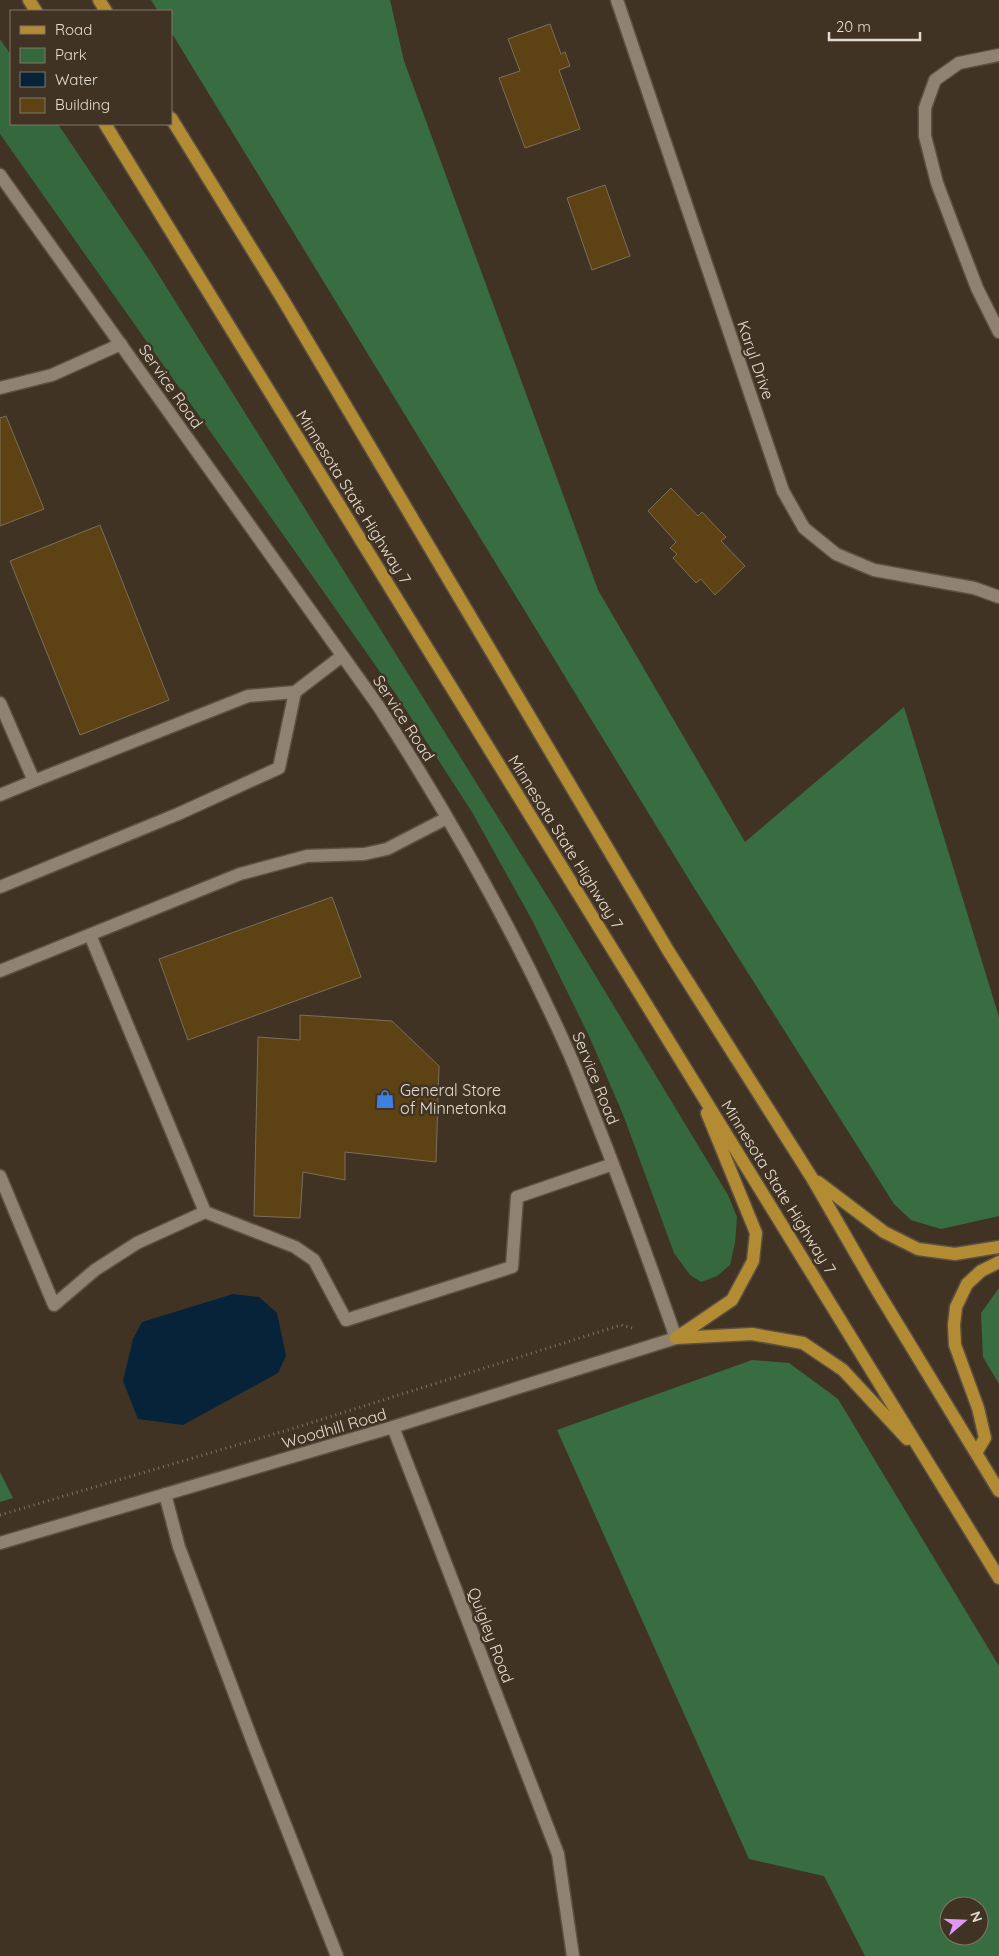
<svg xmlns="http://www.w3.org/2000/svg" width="999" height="1956" font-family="Quicksand,sans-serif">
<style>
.green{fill:#35683d}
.forest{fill:#386d41;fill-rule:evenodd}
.water{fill:#072339}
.building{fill:#5d4313;stroke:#7a6e5b}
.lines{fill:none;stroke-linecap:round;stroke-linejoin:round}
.minor-casing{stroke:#5b5142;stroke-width:15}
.major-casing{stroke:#5b5142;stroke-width:15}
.path{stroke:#807567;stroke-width:3;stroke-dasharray:1 4;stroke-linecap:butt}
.minor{stroke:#908270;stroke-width:12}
.major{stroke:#b38b32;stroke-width:12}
.labels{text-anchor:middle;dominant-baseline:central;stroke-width:5;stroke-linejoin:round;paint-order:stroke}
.street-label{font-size:16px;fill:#e3dbd1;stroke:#403323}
.poi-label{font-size:16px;fill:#e3dbd1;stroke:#403323;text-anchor:start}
</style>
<rect width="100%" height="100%" fill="#403323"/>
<path class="green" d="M0,39L11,55V124H58L150,261L554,907L728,1195L737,1217L735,1243L730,1265L717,1276L701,1282L690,1275L674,1253L624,1117L590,1038L532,920L472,812L395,693L0,134Z"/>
<path class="forest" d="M151,0H390L404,61L598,590L745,842L904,707L999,1017V1216L941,1229L911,1220L894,1204L693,886L171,32V11H158Z
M999,1288V1384L983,1357L981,1313Z
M752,1360L789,1363L838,1399L999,1666V1956H865L824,1876L749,1859L557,1430ZM949,1906H979V1936H949Z
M0,1472L13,1498L0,1502Z"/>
<path class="water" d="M233,1294L259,1297L277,1313L286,1356L278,1373L183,1425L138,1419L123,1381L133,1339L142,1322Z"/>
<path class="building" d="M550,24L561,54L565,52L570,66L559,70L580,129L525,148L499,78L520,71L508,39Z
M605,185L630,256L592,270L567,198Z
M6,416L44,509L0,526V418Z
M671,488L698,516L702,512L719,530L726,537L721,541L745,566L715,595L701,579L696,583L673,558L677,554L670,548L676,542L648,511Z
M100,525L169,700L80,735L10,561Z
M332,897L361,977L188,1040L159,959Z
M300,1015L392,1021L439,1066L436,1162L345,1152V1180L303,1172L300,1218L254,1216L258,1037L300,1040Z"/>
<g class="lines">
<g class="minor-casing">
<path id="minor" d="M617,0L783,491L804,528L836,554L874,570L974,588L999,597
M999,55L959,63L935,80L925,108V136L937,183L954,228L977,288L999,332
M0,175L379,707C450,817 515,932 568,1051C578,1073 586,1096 595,1118C624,1191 650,1264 676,1338L393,1427L0,1543
M0,388L52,375L121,344
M0,703L34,781L248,696L295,692L342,656
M0,795L34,781
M0,887L178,814L279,768L295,692
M90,935L205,1212
M0,971L240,874L307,856L364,854L387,849L447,818
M0,1176L54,1305L95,1270L137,1243L205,1212L295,1247L314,1260L346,1320L512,1267L517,1197L613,1164
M393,1427L558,1854L573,1956
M165,1494L179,1547L255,1748L337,1956"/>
</g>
<g class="major-casing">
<path id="major" d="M29,0L36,11
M99,0L106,11
M171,118L282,298L669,952L812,1178L875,1287L999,1491
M105,124L999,1578
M818,1182L884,1232L918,1249L955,1254L999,1247
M676,1338L732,1300L753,1261L756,1233L707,1113
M676,1338L752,1334L803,1343L843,1370L907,1439
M976,1453L985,1438L978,1408L955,1345L954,1325L956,1307L967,1284L981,1271L999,1262"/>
</g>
<path class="path" d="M0,1515L291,1429L621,1325L632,1328"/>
<use href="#minor" class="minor"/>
<use href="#major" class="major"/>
</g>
<defs>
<g id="shop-bare" transform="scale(1.5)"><path d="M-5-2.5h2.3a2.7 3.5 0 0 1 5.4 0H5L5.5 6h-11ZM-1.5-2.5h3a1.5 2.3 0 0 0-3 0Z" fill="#3f7fe0" stroke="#403323" stroke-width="2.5" paint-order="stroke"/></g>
</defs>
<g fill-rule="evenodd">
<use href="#shop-bare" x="385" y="1099"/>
</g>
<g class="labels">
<g class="street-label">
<text transform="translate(756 360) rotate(71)">Karyl Drive</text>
<text transform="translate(171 386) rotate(55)">Service Road</text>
<text transform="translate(354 497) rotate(58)">Minnesota State Highway 7</text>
<text transform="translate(404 718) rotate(57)">Service Road</text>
<text transform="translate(566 842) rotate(58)">Minnesota State Highway 7</text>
<text transform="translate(596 1078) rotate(68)">Service Road</text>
<text transform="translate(779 1187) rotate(58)">Minnesota State Highway 7</text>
<text transform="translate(334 1428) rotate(-16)">Woodhill Road</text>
<text transform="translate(491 1635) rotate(69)">Quigley Road</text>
</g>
<g class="poi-label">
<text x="400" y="1090">General Store<tspan x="400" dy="18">of Minnetonka</tspan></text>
</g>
</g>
<rect x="10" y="10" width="162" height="115" fill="#403323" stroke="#817669"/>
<rect x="20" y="26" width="25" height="8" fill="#b38b32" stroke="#817669"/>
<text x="55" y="35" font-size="15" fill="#e3dbd1">Road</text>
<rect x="20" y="48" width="25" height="15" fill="#35683d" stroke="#817669"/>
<text x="55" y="60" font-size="15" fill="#e3dbd1">Park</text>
<rect x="20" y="72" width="25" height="15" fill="#072339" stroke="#817669"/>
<text x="55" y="85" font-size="15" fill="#e3dbd1">Water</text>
<rect x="20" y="98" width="25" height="15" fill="#5d4313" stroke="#817669"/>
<text x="55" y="110" font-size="15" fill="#e3dbd1">Building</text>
<g transform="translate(964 1921) rotate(71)"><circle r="24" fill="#403323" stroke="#817669"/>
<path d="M0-4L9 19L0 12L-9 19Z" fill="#de98f3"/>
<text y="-8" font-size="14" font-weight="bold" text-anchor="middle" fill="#e3dbd1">N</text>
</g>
<path d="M829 32v8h91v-8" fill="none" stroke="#e3dbd1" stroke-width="2.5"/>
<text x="836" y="32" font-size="15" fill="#e3dbd1" stroke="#403323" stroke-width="4" paint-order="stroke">20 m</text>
</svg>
